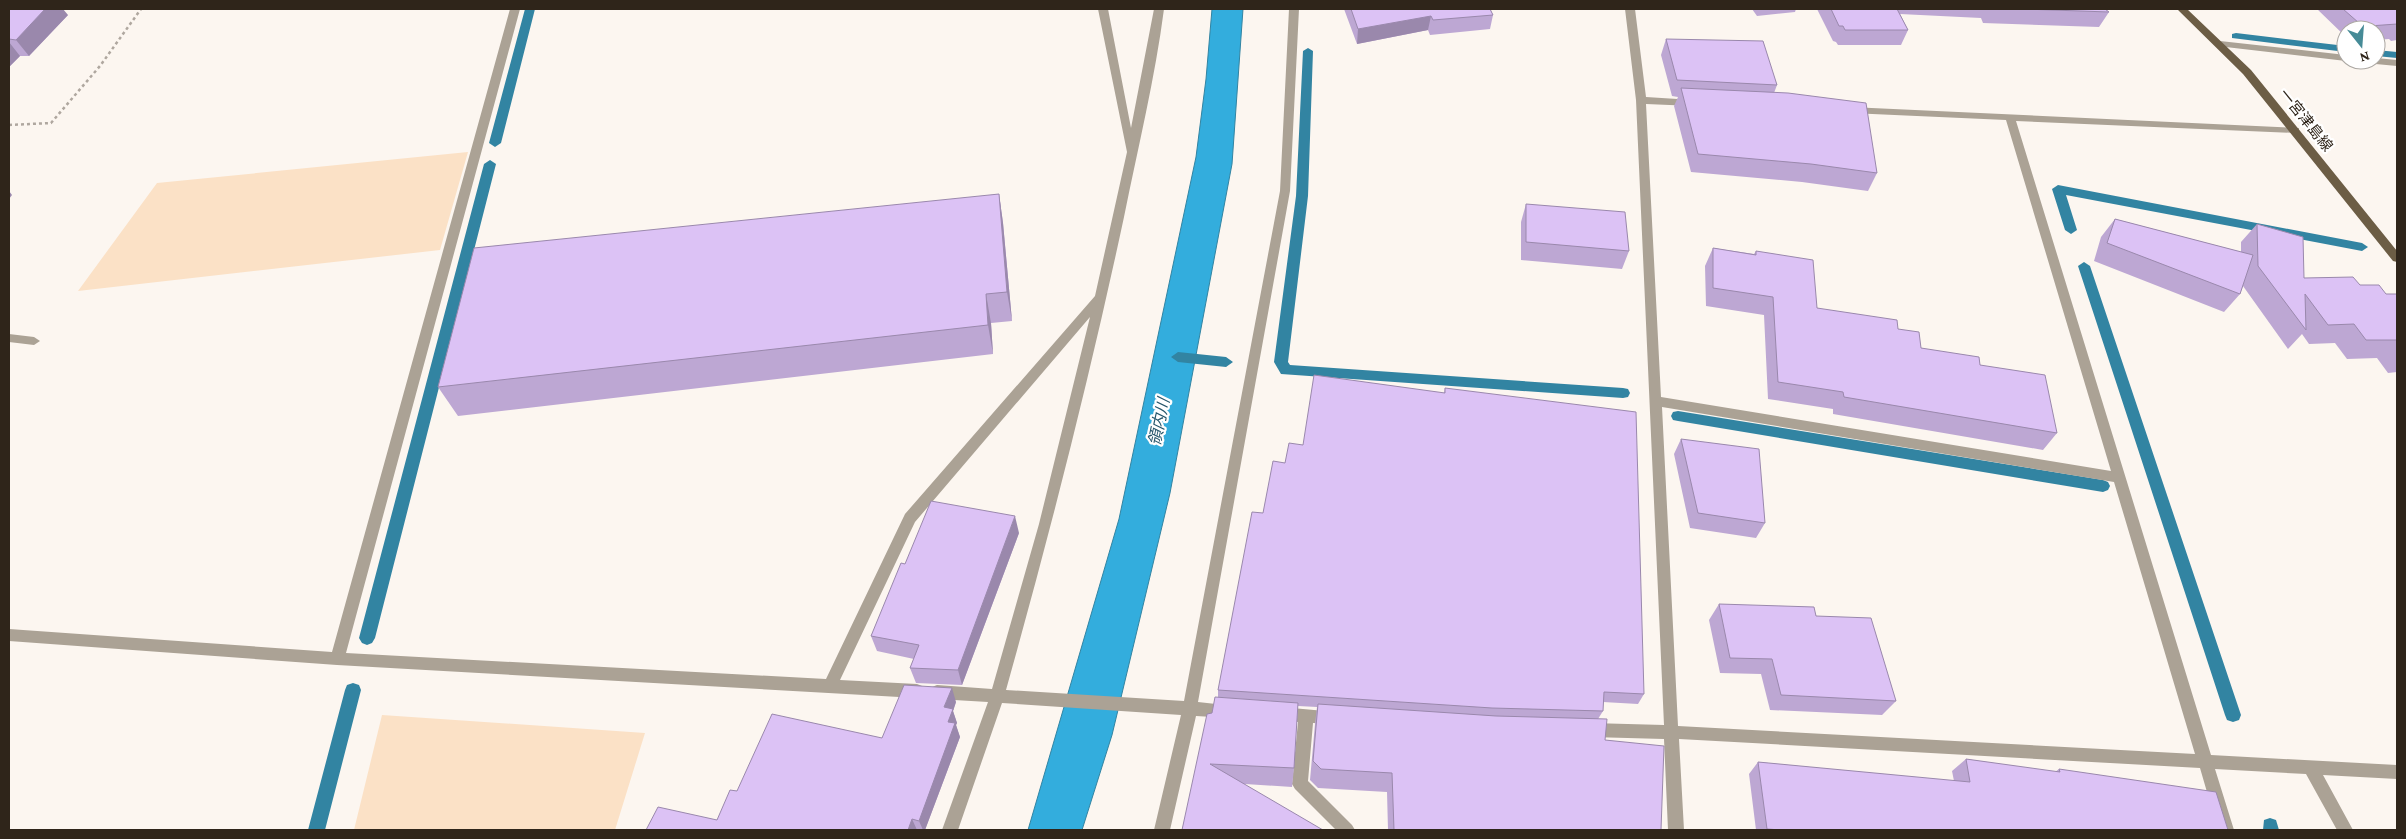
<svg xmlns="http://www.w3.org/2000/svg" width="2406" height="839" font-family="'Crimson Pro','Noto Sans JP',serif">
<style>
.green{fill:#fbe1c6}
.water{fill:#33addd;stroke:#3284a2}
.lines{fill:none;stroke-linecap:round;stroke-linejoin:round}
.stream{fill:#3284a2;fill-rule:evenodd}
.path{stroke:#afa79f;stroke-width:2.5;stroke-dasharray:3 3;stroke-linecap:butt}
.minor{fill:#aba295;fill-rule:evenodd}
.major{fill:#6c5d45;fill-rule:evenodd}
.wall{fill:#bda7d3}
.shaded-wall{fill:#9a88ac}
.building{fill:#dcc2f5;stroke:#9a88ac}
.labels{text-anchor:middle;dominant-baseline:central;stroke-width:4.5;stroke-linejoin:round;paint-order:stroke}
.street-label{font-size:15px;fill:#2f251a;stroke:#fff}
.water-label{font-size:16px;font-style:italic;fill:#26566b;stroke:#fff}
</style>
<rect width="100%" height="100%" fill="#fcf6f0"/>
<path class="green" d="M468,152L440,250L78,291L157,183Z
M382,715L645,733L615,830H354Z"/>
<path class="water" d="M1212,9H1243L1232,164L1170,493L1112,735L1082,830H1028L1119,519L1196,157L1206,79Z"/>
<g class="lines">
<path class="stream" d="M525,9H535L501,143L495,147L489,143Z
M2236,33L2346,46V52L2232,38V34Z
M1308,48L1313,51L1308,196L1288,362L1290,365L1623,388L1628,389L1630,393L1628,397L1623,398L1281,374L1274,362L1296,196L1303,51Z
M2376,50L2397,52V58L2376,56Z
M490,160L496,164L375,638L372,643L367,645L362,643L359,638L484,164Z
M2058,185L2362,243L2368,247L2362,251L2066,195L2077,230L2071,234L2065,230L2052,189Z
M2084,262L2090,266L2241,715L2239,720L2233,722L2227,720L2225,715L2078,266Z
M1178,352L1226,357L1233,362L1226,367L1178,362L1171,357Z
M1678,411L2103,480L2108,482L2110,486L2108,490L2103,492L1678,421L1673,420L1671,416L1673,412Z
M353,683L359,685L361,690L325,830H308L345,690L347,685Z
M2270,818L2276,820L2279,830H2263L2264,820Z"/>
<path class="path" d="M9,125L51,123L100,66L141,9"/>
<path class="minor" d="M510,9H520L346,653L826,679L905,514L1095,296L1127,152L1098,9H1108L1131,128L1154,9H1164C1155,78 1138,148 1124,217C1090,376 1050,533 1006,690L1184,701L1280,191L1289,9H1299L1290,191L1198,702L1234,706L1236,711L1234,716L1229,718L1196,716L1170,830H1154L1181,715L1002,703L958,830H942L988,702L937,699L932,697L930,692L932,687L937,685L992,689L1039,524L1090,317L915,522L840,680L917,684L922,686L924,691L922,696L917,698L337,665L9,641V629L332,652Z
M1625,9H1635L1646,97L1693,100L1698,103L1693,106L1646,104L1661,397L2111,471L2006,120L1850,113L1845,110L1850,107L2299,128V132L2295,133L2016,121L2211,755L2397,765V779L2323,775L2353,830H2337L2306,774L2215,769L2234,830H2218L2200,768L1679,739L1684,830H1668L1664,739L1591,737L1586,735L1584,730L1586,725L1591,723L1664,725L1636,100ZM1662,407L2114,482L2195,754L1678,726Z
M2220,41L2346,55V60H2350L2346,61L2217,46V42Z
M2376,58L2397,60V66L2365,63L2360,60H2376Z
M9,334L34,337L40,341L34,345L9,342Z
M1281,707L1336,712L1338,717L1336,722L1331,724L1313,723L1308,781L1352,825L1355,830H1336L1295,789L1292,784L1298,722L1276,719L1274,714L1276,709Z"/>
<path class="major" d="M2177,9H2187L2251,70L2397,251V262L2393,261L2243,74Z"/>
</g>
<path class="wall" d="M9,9L68,15L29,56H20L9,67Z
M1344,9H1490L1493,15L1490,29L1430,35L1428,30L1357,44Z
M1752,9H1796L1795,12L1757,16Z
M1817,9H2105L2109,12L2099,27L1983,23L1981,18L1900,14L1908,30L1901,45H1838L1836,42L1833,41Z
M2317,9H2397V40L2391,41L2389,39L2376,40V30H2346V37Z
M1666,39L1777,85L1774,93L1877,173L1868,191L1802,182L1691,172L1674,106L1678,97L1672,96L1661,55Z
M999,194L1003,223L1012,321L991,323L993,354L458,416L438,387Z
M1526,204L1629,251L1622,269L1521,260V222Z
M2115,219L2241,252V242L2257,224L2304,278L2360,285L2386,294H2397V372L2388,373L2377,358L2347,359L2335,343L2309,344L2302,334L2288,349L2243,286L2240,294L2224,312L2094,261L2101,237Z
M1713,248L1754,254L1756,251L1817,308L1898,329L1921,348L1980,365L2057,433L2043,450L1833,414V409L1768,399L1764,315L1706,306L1705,266Z
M1445,388L1644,694L1638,704L1603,702V711L1598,719L1605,740L1661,830H1388L1387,792L1318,788L1310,780L1315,724L1317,707L1298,706L1294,768L1292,787L1245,784L1182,830L1212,713L1218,697V690L1285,463L1303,445L1444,393Z
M1681,439L1765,523L1756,538L1690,528L1674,454Z
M1019,533L962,685L916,683L910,668L914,659L877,651L871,636L905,564Z
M1719,604L1816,616L1896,701L1882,715L1770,710L1761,674L1720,673L1709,620Z
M956,702L953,711L957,723L956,725L960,737L925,830H646L717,820L737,791L882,738Z
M1966,759L2055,772L2059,769L2228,830H1756L1749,774L1758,762L1954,781L1952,771Z"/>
<path class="shaded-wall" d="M45,9H63L68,15L29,56L16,40Z
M1431,16L1428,30L1357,44L1358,29Z
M9,42L20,56L9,67Z
M9,191L12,195L9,199Z
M999,194L1003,223L1012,321L1007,292Z
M986,294L991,323L993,354L988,325Z
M1015,516L1019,533L962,685L958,670Z
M952,688L956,702L953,711L957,723L956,725L960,737L925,830H923L919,821L948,722L944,707Z
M912,819L917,830H908Z"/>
<path class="building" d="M9,9H45L16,40L9,39Z
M1351,9H1490L1493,15L1433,20L1431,16L1358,29Z
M1831,9H1897L1908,30H1845L1843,26H1839Z
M2023,9H2105L2109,12Z
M2343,9H2397V24L2369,26L2366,23H2359Z
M1666,39L1763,41L1777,85L1677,80Z
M1681,88L1788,93L1866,103L1877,173L1811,164L1698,154Z
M999,194L1007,292L986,294L988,325L438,387L474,248Z
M1526,204L1625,212L1629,251L1526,242Z
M2115,219L2253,255L2240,294L2107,243Z
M2257,224L2303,237L2304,278L2353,277L2360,285H2379L2386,294H2397V340H2366L2354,324L2328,325L2305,294L2306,330L2258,266Z
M1713,248L1756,255V251L1813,260L1817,308L1897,320L1898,329L1919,332L1921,348L1979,357L1980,365L2045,375L2057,433L1844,397L1843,392L1778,382L1773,297L1713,288Z
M1314,375L1445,393V388L1636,412L1644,694L1604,692L1603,711L1492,708L1218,690L1252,512L1263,513L1273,461L1285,463L1289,443L1303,445Z
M1681,439L1759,449L1765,523L1698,513Z
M931,501L1015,516L958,670L910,668L919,645L871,636L901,563L905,564Z
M1719,604L1814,607L1816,616L1871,618L1896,701L1781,695L1772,659L1730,658Z
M904,685L952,688L944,707L953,709L948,722L955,723L919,821L912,819L908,830H646L658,807L717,820L730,790L737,791L772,714L882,738Z
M1215,697L1298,703L1294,768L1210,764L1323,830H1182L1207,714L1212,713Z
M1318,704L1496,716L1607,719L1605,740L1664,746L1661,830H1394L1392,773L1321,769L1313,761Z
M1966,759L2060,772L2059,769L2216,792L2228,830H1781L1767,829L1758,762L1970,782Z"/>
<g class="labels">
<g class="street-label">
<text transform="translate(2306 120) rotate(51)">一宮津島線</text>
</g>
<g class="water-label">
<text transform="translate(1159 422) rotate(-78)">領内川</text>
</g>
</g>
<rect width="2406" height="839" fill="none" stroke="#2f251a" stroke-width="20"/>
<g transform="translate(2361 45) rotate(163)"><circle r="24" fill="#ffffff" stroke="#aca8a3"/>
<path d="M0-4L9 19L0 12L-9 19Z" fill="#468b97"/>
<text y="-8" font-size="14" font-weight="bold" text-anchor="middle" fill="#2f251a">N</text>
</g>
</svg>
